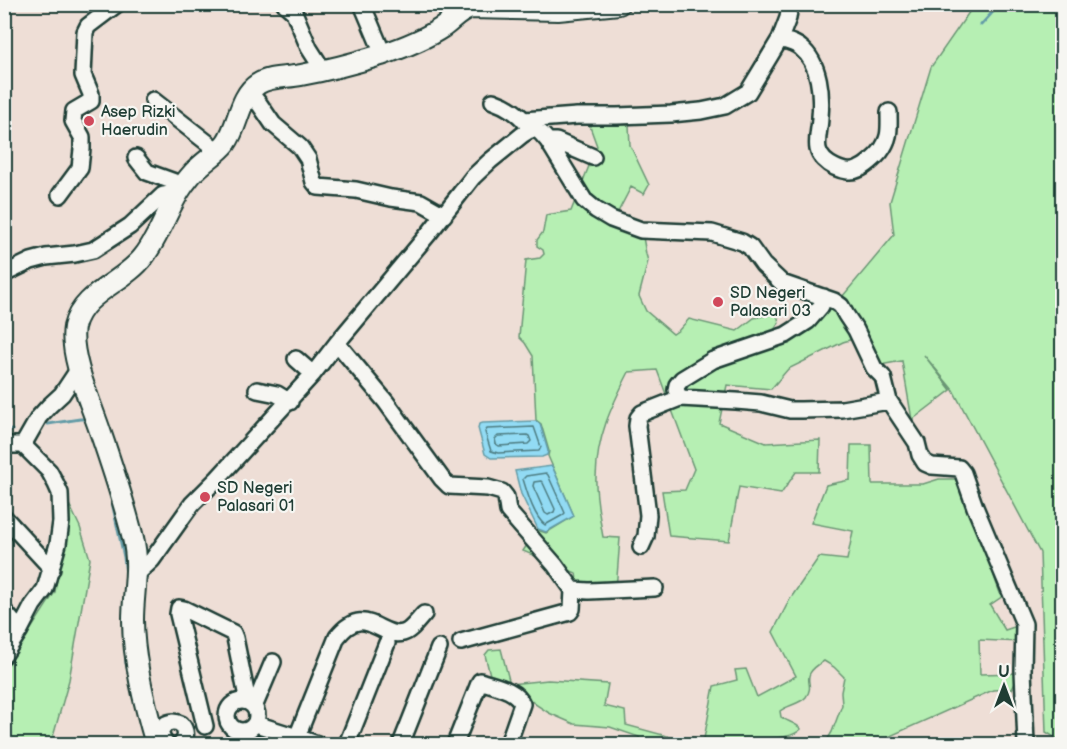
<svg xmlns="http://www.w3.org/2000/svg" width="1067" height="749" font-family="'Balsamiq Sans',sans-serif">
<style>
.green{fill:#b6efb3;stroke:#6a9674;stroke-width:1.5}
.water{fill:#92dbf4;stroke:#649ca7;stroke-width:1.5}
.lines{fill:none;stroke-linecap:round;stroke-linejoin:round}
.shore{stroke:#4d7c81;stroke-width:1.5}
.stream{stroke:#649ca7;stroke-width:3}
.minor-casing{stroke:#1f3d34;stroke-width:20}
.major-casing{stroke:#1f3d34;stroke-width:24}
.minor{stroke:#f6f6f2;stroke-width:15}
.major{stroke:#f6f6f2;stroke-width:20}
.poi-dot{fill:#d1495b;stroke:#f6f6f2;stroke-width:2}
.labels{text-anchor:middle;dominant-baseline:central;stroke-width:4.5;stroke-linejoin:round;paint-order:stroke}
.poi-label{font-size:16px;fill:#1f3d34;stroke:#f6f6f2;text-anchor:start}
</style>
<rect width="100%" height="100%" fill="#eeded6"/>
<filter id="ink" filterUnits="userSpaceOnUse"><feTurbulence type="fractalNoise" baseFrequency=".0167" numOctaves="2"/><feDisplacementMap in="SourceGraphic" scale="12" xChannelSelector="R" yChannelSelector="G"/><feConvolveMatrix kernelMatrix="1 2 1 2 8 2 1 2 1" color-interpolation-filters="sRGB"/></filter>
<g filter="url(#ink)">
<path class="green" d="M974,5H1062V742L1046,732L1040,553L953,390L924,355L951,390L912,420L902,361L875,366L863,336L843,342L788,369L771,389L727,385L719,423L766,443L820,440L819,472H796L781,494L739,487L729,541L669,536L662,491L685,490L694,469L657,370L629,372C611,407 597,436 596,477C595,494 600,520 603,537L620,538L616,590L579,596L576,573L523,551L537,530L546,533L574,516L548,456L549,451L541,424L536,420L533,356L525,343L519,337L526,260L540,258L544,254L543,250L537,246V240L543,232L546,215L571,211L597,146L589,124L629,125L630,145L649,185L644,194L631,187L617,214L643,237L646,254L648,261L639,296L646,311L673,334L679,330L689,319L737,331L754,318L777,313L779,323L771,334L779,340L837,303L894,235L890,202L931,67Z
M851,445H871L872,484H923L939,479H963L996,582L1001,596H1003L990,605L1005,630L1020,625L1021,642L979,640L980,674L1020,673L1012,689L993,690L890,736L883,744H825L832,732L842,705L841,692L844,677L834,667L824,661C796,678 817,682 806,697C800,704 788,705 780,711L781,717C788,722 796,723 801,729C793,738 774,738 762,739L758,744H703L714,686L737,680L735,670L746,669L757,697L796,676L773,632L790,599L819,557L847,560L853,531L811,523L826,485L850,480Z
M68,502L80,527L90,559L69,680L51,744H5L4,678L7,666L55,592Z
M501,649L510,684L548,680L608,684L604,706L625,711L626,725L696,744H641L639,737L610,727L574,724L549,713L535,704L520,691L500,686L490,675L485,655L489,650Z"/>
<path class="water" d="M536,421L540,424L548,451L547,455L542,457L491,458L485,454L478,428L479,424L483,423Z
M552,466L574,516L546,532L538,529L521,494L515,471Z"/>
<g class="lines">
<path class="shore" d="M534,427L541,447L539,451L498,453L491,451L485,432L487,429Z
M527,435L529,436L531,441L528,444L499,446L496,444L495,439L498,436Z
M546,473L548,475L565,513L563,515L545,525C534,517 527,492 523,479L526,476Z
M541,481L543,483L555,509L554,512L548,515L545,513L533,486L534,482Z"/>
<path class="stream" d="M981,25L1000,4
M48,424L80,419H84L88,424
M4,431L12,430
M110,493L124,557L126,575
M124,632L126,663L131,682"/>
<g class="minor-casing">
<path id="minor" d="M285,4L294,12L309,48L323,70
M362,4L383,54
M780,39C787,41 796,43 801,48C820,63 822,95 820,117C820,128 816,139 818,149C821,164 846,176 859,169C866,166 876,157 880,152C891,137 889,129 889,112
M249,91L260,105L273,124L300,147L308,159L314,182L318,187L356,190L391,198L421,202L444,215
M153,100L218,151
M493,101C505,105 523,115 529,128
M524,120L577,116H617L671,114L701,111L725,106L748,92L780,39L788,18L790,4
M548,141H556L593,157
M136,158L147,172L183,185
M60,195L80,168L82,149V137L73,121L74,111L91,101V94L83,75L85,32L88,26L117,4
M4,274L31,261L46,257L75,254L93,250L130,226L163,195L179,192
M824,297L821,306L808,321L786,335L713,360L682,379L677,385L676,390L680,398L736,401L761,403L790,410H801L842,409L889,401
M337,343L386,402L442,479L449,486L488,488L502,492L506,497L508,511L555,565L573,590L589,591L655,588
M296,359L313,374
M257,390L277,394L290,402
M4,445H23L39,417L49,406L62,394L78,370
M4,517L52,569
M641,547L646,536L648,515L637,426L638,418L642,413L680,398
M137,574L152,560L192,504L218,478L313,374L337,343L430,232L473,177L490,161L522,135L530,130H537L541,133L548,141L584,200L596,210L611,219L641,230L712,233L742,242L750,247L763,265L782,283L834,301L841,306L846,315L856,330L874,368L883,377L889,401L917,443L920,455L925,463L932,466L959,468L963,473L975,507L1024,624L1023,670L1026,744
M4,611L20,630
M461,642L570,612L572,609L573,590
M4,655L20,630L33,605L45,589L58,544L61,522L60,493L56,484L49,471L23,445
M227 716a15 15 0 1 1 30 0a15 15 0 1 1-30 0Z
M254,707L273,662
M256,724L297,737L337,637C365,602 380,639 403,633C411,631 418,620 424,614
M205,726L178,614L179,608L184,609L233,633L235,638L248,702
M166,744C154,731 166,717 181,724C187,731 187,738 181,744
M294,744L297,737L317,744
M347,744L387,643
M401,744L439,648
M455,744L480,681C494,686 516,689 522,704L508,744"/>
</g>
<g class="major-casing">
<path id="major" d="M156,744C145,706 133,660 133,620C133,592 140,566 133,538C124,502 112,466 100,431C91,404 69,355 74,327C82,292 124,283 144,256C161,234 168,206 184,184C188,179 192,173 197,169C206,160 218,153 226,143C239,125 239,96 258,84C270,76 287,78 301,75C328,70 355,63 381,55C402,48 425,39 443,27C453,20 459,11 471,8L558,10L619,4"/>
</g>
<use href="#minor" class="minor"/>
<use href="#major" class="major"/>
</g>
</g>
<g class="poi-dot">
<circle cx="89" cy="121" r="6"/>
<circle cx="718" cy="302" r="6"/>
<circle cx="205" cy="497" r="6"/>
</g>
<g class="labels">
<g class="poi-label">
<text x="101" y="112">Asep Rizki<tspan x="101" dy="18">Haerudin</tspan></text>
<text x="730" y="293">SD Negeri<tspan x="730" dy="18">Palasari 03</tspan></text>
<text x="217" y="488">SD Negeri<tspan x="217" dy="18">Palasari 01</tspan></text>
</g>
</g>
<rect width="1067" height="749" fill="none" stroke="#f6f6f2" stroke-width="24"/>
<rect x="12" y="12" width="1043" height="725" fill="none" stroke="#1f3d34" stroke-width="2" filter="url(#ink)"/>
<g transform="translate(1004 686)" stroke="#f6f6f2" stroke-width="4.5" paint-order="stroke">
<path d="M0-4.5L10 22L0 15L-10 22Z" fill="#1f3d34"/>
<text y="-9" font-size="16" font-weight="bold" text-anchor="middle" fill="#1f3d34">U</text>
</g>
</svg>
